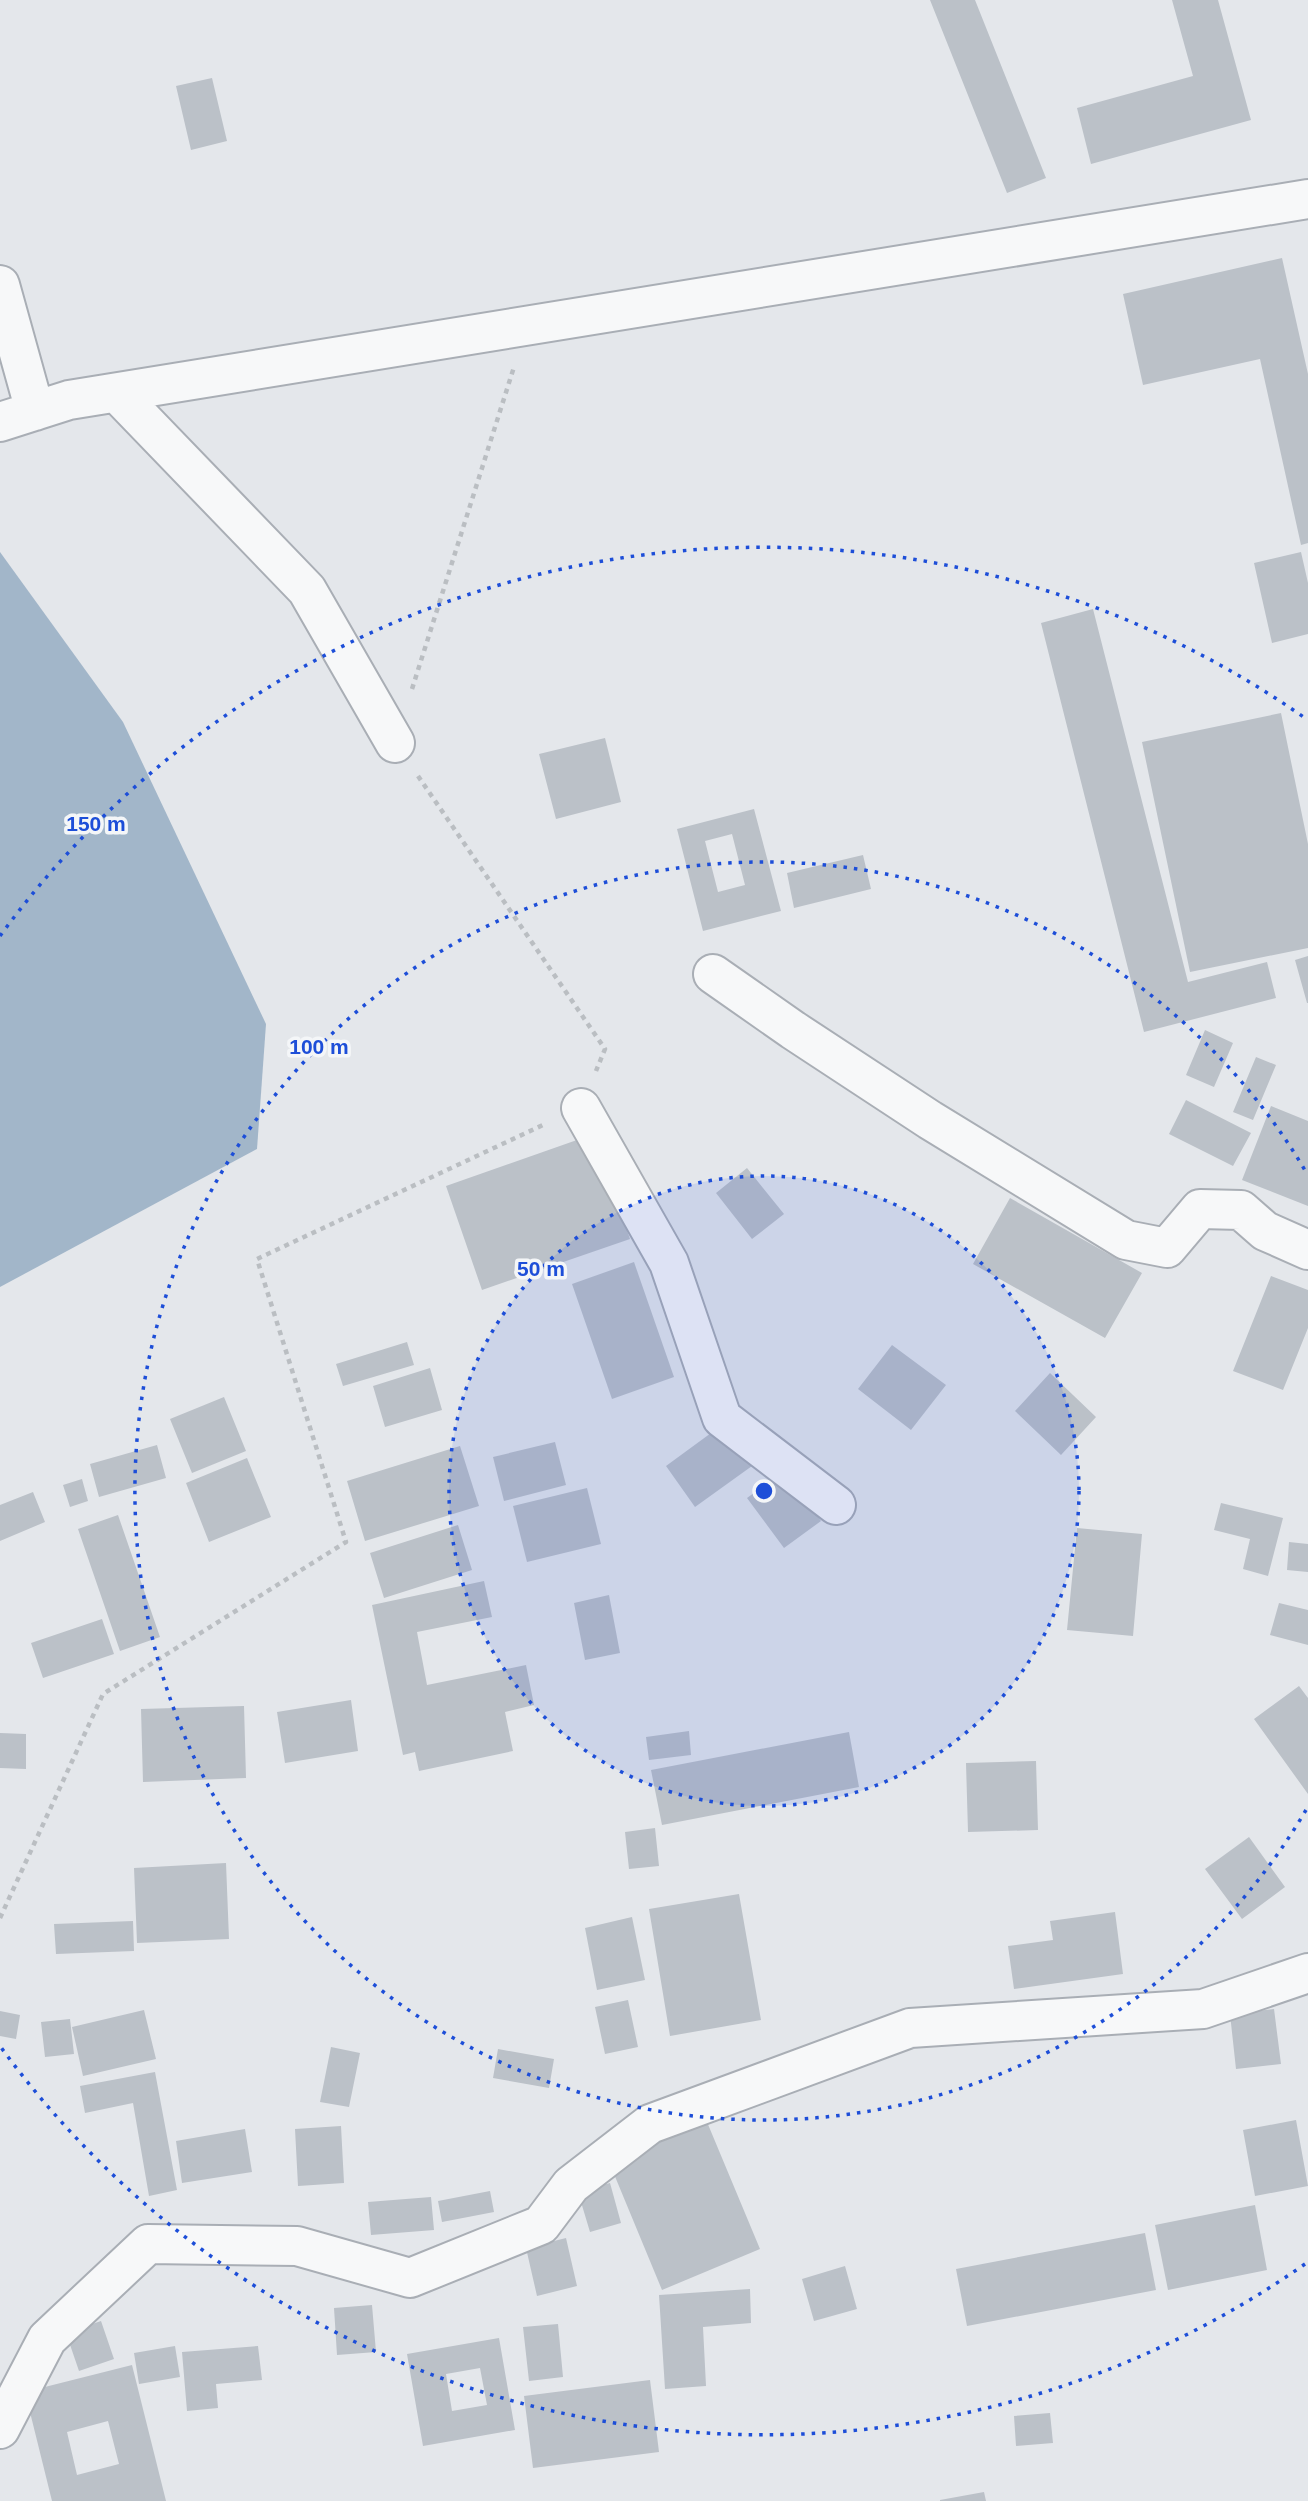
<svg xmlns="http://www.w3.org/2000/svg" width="1308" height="2501" font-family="Helvetica,sans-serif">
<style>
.water{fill:#a2b6c9}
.building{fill:#bbc1c8;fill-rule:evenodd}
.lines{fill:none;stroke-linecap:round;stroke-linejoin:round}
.street-casing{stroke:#a9aeb5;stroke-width:42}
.path{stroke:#babec2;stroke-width:4.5;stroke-dasharray:5 5;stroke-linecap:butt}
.street{stroke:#f7f8f9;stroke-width:38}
.ring{fill:none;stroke:#1d4ed8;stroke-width:3.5;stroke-dasharray:3.5 7}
.centre{fill:#1d4ed8;stroke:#f4f6f8;stroke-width:3.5}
.ring-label{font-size:21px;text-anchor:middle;font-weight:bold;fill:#1d4ed8;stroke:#f4f6f8;stroke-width:7;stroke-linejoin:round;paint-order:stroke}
</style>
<rect width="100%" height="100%" fill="#e4e7eb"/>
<path class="water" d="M0,552L123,722L266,1024L257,1149L0,1287Z"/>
<path class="building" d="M930,0H975L1046,178L1007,193Z
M1172,0H1218L1251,120L1091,164L1077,108L1193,76Z
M212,78L227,141L191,150L176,86Z
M1282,258L1308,374V543L1301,545L1260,359L1143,385L1123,294Z
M1301,552L1308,583V634L1272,643L1254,563Z
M1093,609L1188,982L1267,962L1276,998L1144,1032L1041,623Z
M1281,713L1308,844V948L1190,972L1142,742Z
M605,738L621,802L556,819L539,754Z
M754,809L781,911L703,931L677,829ZM732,834L745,885L718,892L705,841Z
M863,855L871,889L794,908L787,873Z
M1308,956V1003H1307L1295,960Z
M1205,1030L1233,1043L1214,1087L1186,1075Z
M1256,1057L1276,1065L1253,1120L1233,1112Z
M1186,1100L1251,1133L1233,1166L1169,1134Z
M1271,1106L1308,1121V1206L1242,1180Z
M594,1134L630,1239L482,1290L446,1186Z
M747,1168L784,1214L752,1239L716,1193Z
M1010,1198L1142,1273L1105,1338L973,1264Z
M634,1262L674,1377L612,1399L572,1284Z
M1271,1276L1308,1290V1328L1283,1390L1233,1371Z
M407,1342L414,1365L343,1386L336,1364Z
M892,1345L946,1385L911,1430L858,1389Z
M430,1368L442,1410L385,1427L373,1386Z
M1050,1373L1096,1417L1061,1455L1015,1411Z
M224,1397L246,1451L192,1473L170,1419Z
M722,1425L752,1466L695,1507L666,1466Z
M555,1442L566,1485L504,1501L493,1457Z
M157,1445L166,1478L99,1497L90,1464Z
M460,1446L479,1506L365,1541L347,1481Z
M247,1458L271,1517L209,1542L186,1483Z
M784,1471L821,1521L784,1548L747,1498Z
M82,1479L88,1501L70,1507L63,1485Z
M587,1488L601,1544L527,1562L513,1506Z
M33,1492L45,1522L0,1541V1505Z
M1221,1503L1283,1518L1268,1576L1243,1569L1250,1539L1214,1530Z
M118,1515L160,1637L120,1651L78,1529Z
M458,1525L472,1570L384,1598L370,1553Z
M1077,1528L1142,1534L1133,1636L1067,1630Z
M1289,1542L1308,1544V1572L1287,1570Z
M484,1581L492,1617L417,1632L427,1685L526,1665L534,1705L505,1712L513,1751L419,1771L415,1752L403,1755L372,1605Z
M609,1595L620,1653L585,1660L574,1603Z
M1279,1603L1308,1610V1645L1270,1635Z
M102,1619L114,1654L43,1678L31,1643Z
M1299,1686L1308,1698V1794L1254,1719Z
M351,1700L358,1751L285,1763L277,1712Z
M244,1706L246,1778L143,1782L141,1709Z
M689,1731L691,1755L649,1760L646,1737Z
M849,1732L859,1787L662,1825L651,1770Z
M0,1733L26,1734V1769L0,1768Z
M1036,1761L1038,1830L968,1832L966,1763Z
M655,1828L659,1866L629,1869L625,1832Z
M1249,1837L1285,1887L1242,1919L1205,1869Z
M226,1863L229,1939L137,1943L134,1868Z
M739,1894L761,2020L670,2036L649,1909Z
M1115,1912L1123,1974L1014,1989L1008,1946L1053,1940L1050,1921Z
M632,1917L645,1980L597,1990L585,1928Z
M133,1921L134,1951L56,1954L54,1924Z
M628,2000L638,2047L605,2054L595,2007Z
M1274,2009L1281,2064L1236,2069L1230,2014Z
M144,2010L156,2059L83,2076L72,2027Z
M0,2011L20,2015L16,2039L0,2036Z
M70,2019L74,2054L45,2057L41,2022Z
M331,2047L360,2053L349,2107L320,2102Z
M498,2049L554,2059L549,2088L493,2078Z
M155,2072L177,2190L149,2196L133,2103L85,2113L80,2086Z
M1296,2120L1308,2186L1255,2196L1243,2130Z
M707,2122L760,2249L662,2290L609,2162Z
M341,2126L344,2183L298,2186L295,2129Z
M245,2129L252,2172L182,2183L176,2141Z
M610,2183L621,2223L590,2232L578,2192Z
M490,2191L494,2212L442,2222L438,2201Z
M431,2197L434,2230L371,2235L368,2202Z
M1255,2205L1267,2270L1168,2290L1155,2225Z
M1145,2233L1156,2290L967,2326L956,2269Z
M566,2238L577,2286L537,2296L526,2248Z
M845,2266L857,2309L814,2321L802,2279Z
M750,2289L751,2323L703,2327L706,2386L665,2389L659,2295Z
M372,2305L376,2352L337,2355L334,2308Z
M101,2321L114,2359L79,2371L66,2333Z
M558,2324L563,2377L529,2381L523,2327Z
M499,2338L515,2430L423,2446L407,2354ZM480,2368L487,2405L452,2411L446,2374Z
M175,2346L180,2377L139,2384L134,2353Z
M258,2346L262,2380L216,2384L218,2408L187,2411L182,2352Z
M132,2365L166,2501H52L25,2392ZM108,2421L119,2464L77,2475L67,2432Z
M650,2380L659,2452L533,2468L524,2396Z
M1050,2413L1053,2443L1016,2446L1014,2416Z
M984,2492L986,2501H940V2500Z"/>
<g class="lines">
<g class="street-casing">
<path id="street" d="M0,285L35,411
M117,393L307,590L395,743
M0,422L69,400L1308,199
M713,974L793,1030L930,1120L1126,1240L1167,1248L1200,1209L1241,1210L1265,1231L1308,1250
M581,1108L669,1263L722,1418L836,1505
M0,2429L47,2339L148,2244L297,2246L410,2278L541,2225L571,2185L650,2124L910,2028L1203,2009L1308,1973"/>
</g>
<path class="path" d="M412,689L514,367
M418,776L605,1049L596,1071
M0,1918L103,1694L346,1542L257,1259L545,1124"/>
<use href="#street" class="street"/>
</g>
<circle cx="764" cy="1491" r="315" fill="#1d4ed8" fill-opacity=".12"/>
<g class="ring">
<circle cx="764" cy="1491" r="315"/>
<path d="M1306 1810A629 629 0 1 1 1306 1172"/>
<path d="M1305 2264A944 944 0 0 1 0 2046M0 936A944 944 0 0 1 1305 718"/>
</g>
<circle cx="764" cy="1491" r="10" class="centre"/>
<g class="ring-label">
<text x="96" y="831">150 m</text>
<text x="319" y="1054">100 m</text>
<text x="541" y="1276">50 m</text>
</g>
</svg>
